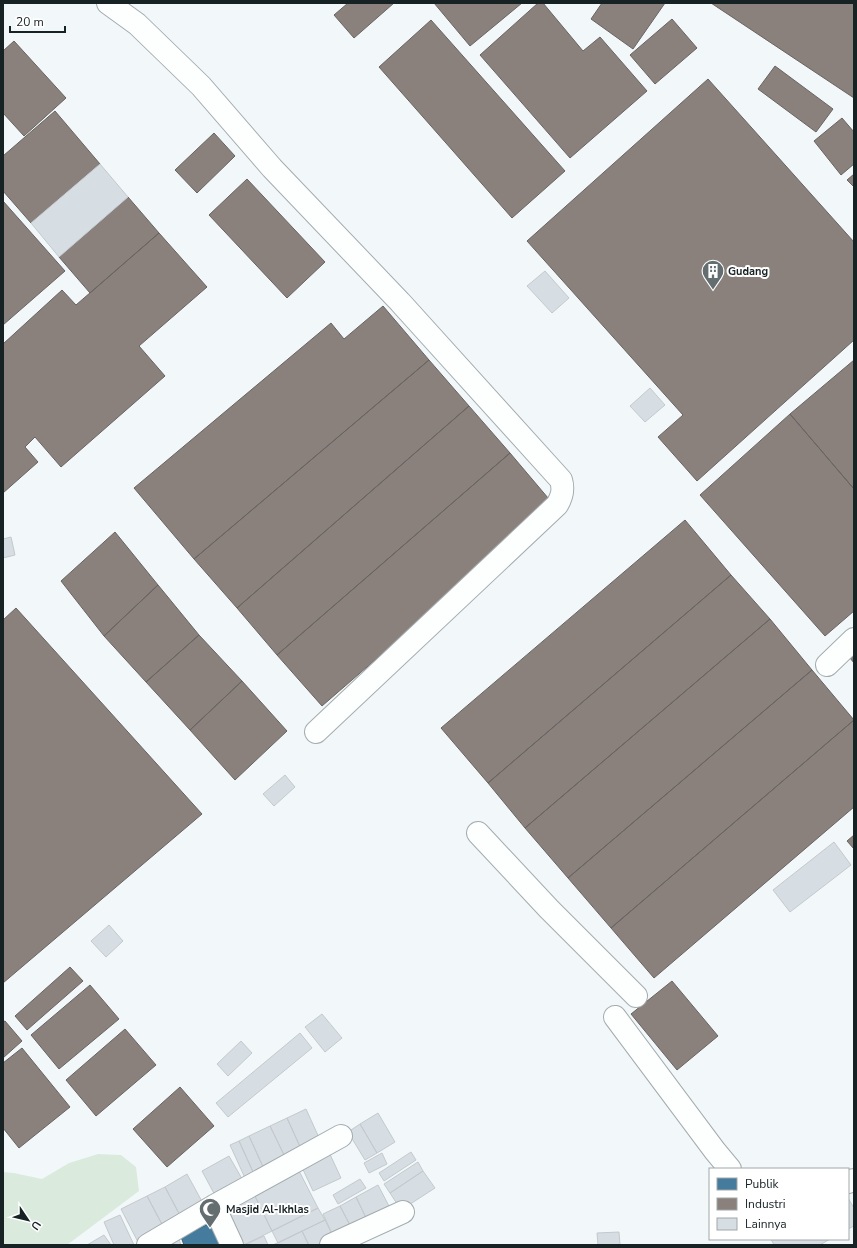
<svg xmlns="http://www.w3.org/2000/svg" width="857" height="1248" font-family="'Nunito Sans',sans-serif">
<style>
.green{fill:#daebde}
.public{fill:#457b9d;stroke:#376079}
.industry{fill:#8a817c;stroke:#686462}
.building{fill:#d7dee3;stroke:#c3c9cd}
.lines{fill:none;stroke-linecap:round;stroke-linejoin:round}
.minor-casing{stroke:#a4acaf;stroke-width:24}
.minor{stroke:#fdfefe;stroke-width:22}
.labels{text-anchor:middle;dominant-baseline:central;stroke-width:4;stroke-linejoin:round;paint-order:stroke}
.poi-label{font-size:11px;font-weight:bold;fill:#172225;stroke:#fff;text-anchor:start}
</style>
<rect width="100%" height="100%" fill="#f2f8fa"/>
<path class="green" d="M98,1154L121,1155L136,1167L139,1191L67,1245H3V1172L14,1173L42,1179L69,1163Z"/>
<path class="public" d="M217,1220L228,1245H184L181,1237Z"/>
<path class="industry" d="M348,3H394L354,38L334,15Z
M434,3H522L470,46Z
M538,3H543L583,51L600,37L647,91L570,158L480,55Z
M602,3H665L633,49L591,19Z
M711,3H854V98Z
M672,19L697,48L655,84L630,55Z
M431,20L565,171L512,218L379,67Z
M14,41L66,98L24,136L3,113V51Z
M775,66L833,109L816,132L758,89Z
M708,79L854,242V340L697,481L658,437L683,415L527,241Z
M55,111L100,164L31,223L3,191V156Z
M842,118L854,132V164L841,175L814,141Z
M214,133L235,156L197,193L175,170Z
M854,174V187L847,180Z
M247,179L325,262L287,298L209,215Z
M128,197L159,233L90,293L59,257Z
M3,201L65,271L3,325Z
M159,233L207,287L139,346L165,376L61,467L35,437L25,447L38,462L3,493V344L62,290L76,305Z
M383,306L429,360L194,559L134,488L331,323L344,339Z
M429,360L469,406L237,608L194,559Z
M854,360V489L790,414Z
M469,406L510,453L277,655L237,608Z
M790,414L854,489V611L825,636L700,495Z
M510,453L554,505L322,706L277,655Z
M685,520L731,575L488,783L441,728Z
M115,532L158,585L104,636L61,581Z
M731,575L770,619L525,828L488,783Z
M158,585L199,635L146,682L104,636Z
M16,608L202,814L3,983V620Z
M770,619L812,670L568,878L525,828Z
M199,635L242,681L190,730L146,682Z
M854,654V663L850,658Z
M812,670L854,720L611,928L568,878Z
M242,681L287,731L235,780L190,730Z
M854,720V807L654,978L611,928Z
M854,835V849L847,841Z
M70,967L83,981L27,1030L15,1016Z
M672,981L718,1036L677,1070L631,1014Z
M90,985L119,1019L59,1069L31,1035Z
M5,1021L22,1041L3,1058V1022Z
M125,1029L156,1065L96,1116L66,1080Z
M22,1048L70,1107L19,1148L3,1128V1063Z
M180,1087L214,1126L167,1167L133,1129Z"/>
<path class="building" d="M100,164L128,197L59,257L31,223Z
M545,271L569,298L552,313L527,286Z
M650,388L665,405L645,422L630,406Z
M11,537L15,555L3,558V539Z
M285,775L295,787L274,806L263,794Z
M834,842L851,865L790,912L773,890Z
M109,925L123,941L106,957L91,941Z
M322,1014L342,1038L325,1052L305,1027Z
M300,1033L312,1048L228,1117L216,1103Z
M241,1041L252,1053L228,1076L217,1064Z
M306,1109L321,1142L302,1151L287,1118Z
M378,1113L395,1142L377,1153L360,1124Z
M287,1118L302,1151L286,1159L270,1126Z
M360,1124L377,1153L365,1160L348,1132Z
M270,1126L286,1159L264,1169L249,1136Z
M249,1136L264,1169L254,1174L239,1141Z
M239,1141L254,1174L245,1178L230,1145Z
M328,1150L341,1178L313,1191L300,1163Z
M411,1152L416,1160L384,1181L379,1173Z
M382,1153L387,1164L369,1173L364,1163Z
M229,1156L245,1184L217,1199L202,1171Z
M418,1162L423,1171L390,1193L384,1184Z
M297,1167L318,1208L272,1231L252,1190Z
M423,1171L435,1188L401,1210L390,1193Z
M187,1174L205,1207L183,1221L165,1187Z
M360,1179L366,1188L338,1204L333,1195Z
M378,1185L390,1208L368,1222L356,1197Z
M165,1187L183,1221L165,1230L147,1196Z
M252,1190L272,1231L244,1245H237L218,1208Z
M147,1196L165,1230L139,1244L121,1209Z
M356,1197L368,1222L352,1229L340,1206Z
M848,1198L854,1208V1226L848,1229Z
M340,1206L352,1229L334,1238L323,1214Z
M318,1208L325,1220L278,1243L272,1231Z
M120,1215L134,1245H114L104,1222Z
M325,1220L334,1238L317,1245H309L302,1231Z
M302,1231L308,1244L305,1245H273Z
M619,1232L620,1245H598L597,1233Z
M104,1235L111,1245H87Z
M264,1236L268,1245H244Z
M178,1237L181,1245H159Z
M771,1239H830L820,1245H774Z"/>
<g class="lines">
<g class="minor-casing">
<path id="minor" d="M108,3L137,24L201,86L272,168L400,302L561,480C564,490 562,497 557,505L316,732
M827,665L854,639
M478,833L549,909L636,996
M615,1017L715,1151L730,1169
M848,1182L854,1180
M214,1206L232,1245
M148,1245L214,1206L341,1136
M331,1245L403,1212"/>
</g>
<use href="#minor" class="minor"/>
</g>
<defs>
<g id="building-pin" transform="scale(1.15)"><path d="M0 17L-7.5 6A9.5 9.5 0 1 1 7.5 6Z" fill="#646d70" stroke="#fff"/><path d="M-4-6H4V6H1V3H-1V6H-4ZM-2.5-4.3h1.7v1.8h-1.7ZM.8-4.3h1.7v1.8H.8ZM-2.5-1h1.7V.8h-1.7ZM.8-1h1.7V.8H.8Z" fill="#fff"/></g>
<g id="mosque-pin" transform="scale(1.15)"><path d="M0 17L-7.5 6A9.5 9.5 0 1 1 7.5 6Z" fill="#646d70" stroke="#fff"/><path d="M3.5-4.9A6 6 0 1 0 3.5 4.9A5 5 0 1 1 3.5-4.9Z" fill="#fff"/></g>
</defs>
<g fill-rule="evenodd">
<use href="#building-pin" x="713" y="271"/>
<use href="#mosque-pin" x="210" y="1209"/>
</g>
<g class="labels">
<g class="poi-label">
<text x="728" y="271">Gudang</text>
<text x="226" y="1209">Masjid Al-Ikhlas</text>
</g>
</g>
<rect width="857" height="1248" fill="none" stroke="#172225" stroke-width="8"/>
<rect x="709" y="1168" width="140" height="72" fill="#ffffff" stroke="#a2a7a8"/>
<rect x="717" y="1178" width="20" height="12" fill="#457b9d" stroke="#a2a7a8"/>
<text x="745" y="1188" font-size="12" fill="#172225">Publik</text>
<rect x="717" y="1198" width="20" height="12" fill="#8a817c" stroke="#a2a7a8"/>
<text x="745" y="1208" font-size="12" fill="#172225">Industri</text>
<rect x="717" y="1218" width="20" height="12" fill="#d7dee3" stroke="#a2a7a8"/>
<text x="745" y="1228" font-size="12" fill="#172225">Lainnya</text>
<g transform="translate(28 1220) rotate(125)" stroke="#ffffff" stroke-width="3" paint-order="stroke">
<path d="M0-3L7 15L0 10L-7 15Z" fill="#172225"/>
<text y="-6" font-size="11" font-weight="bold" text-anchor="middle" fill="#172225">U</text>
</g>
<path d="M10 26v6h55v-6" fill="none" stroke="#172225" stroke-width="2"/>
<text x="16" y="26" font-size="12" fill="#172225" stroke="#ffffff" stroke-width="3" paint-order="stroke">20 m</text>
</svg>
